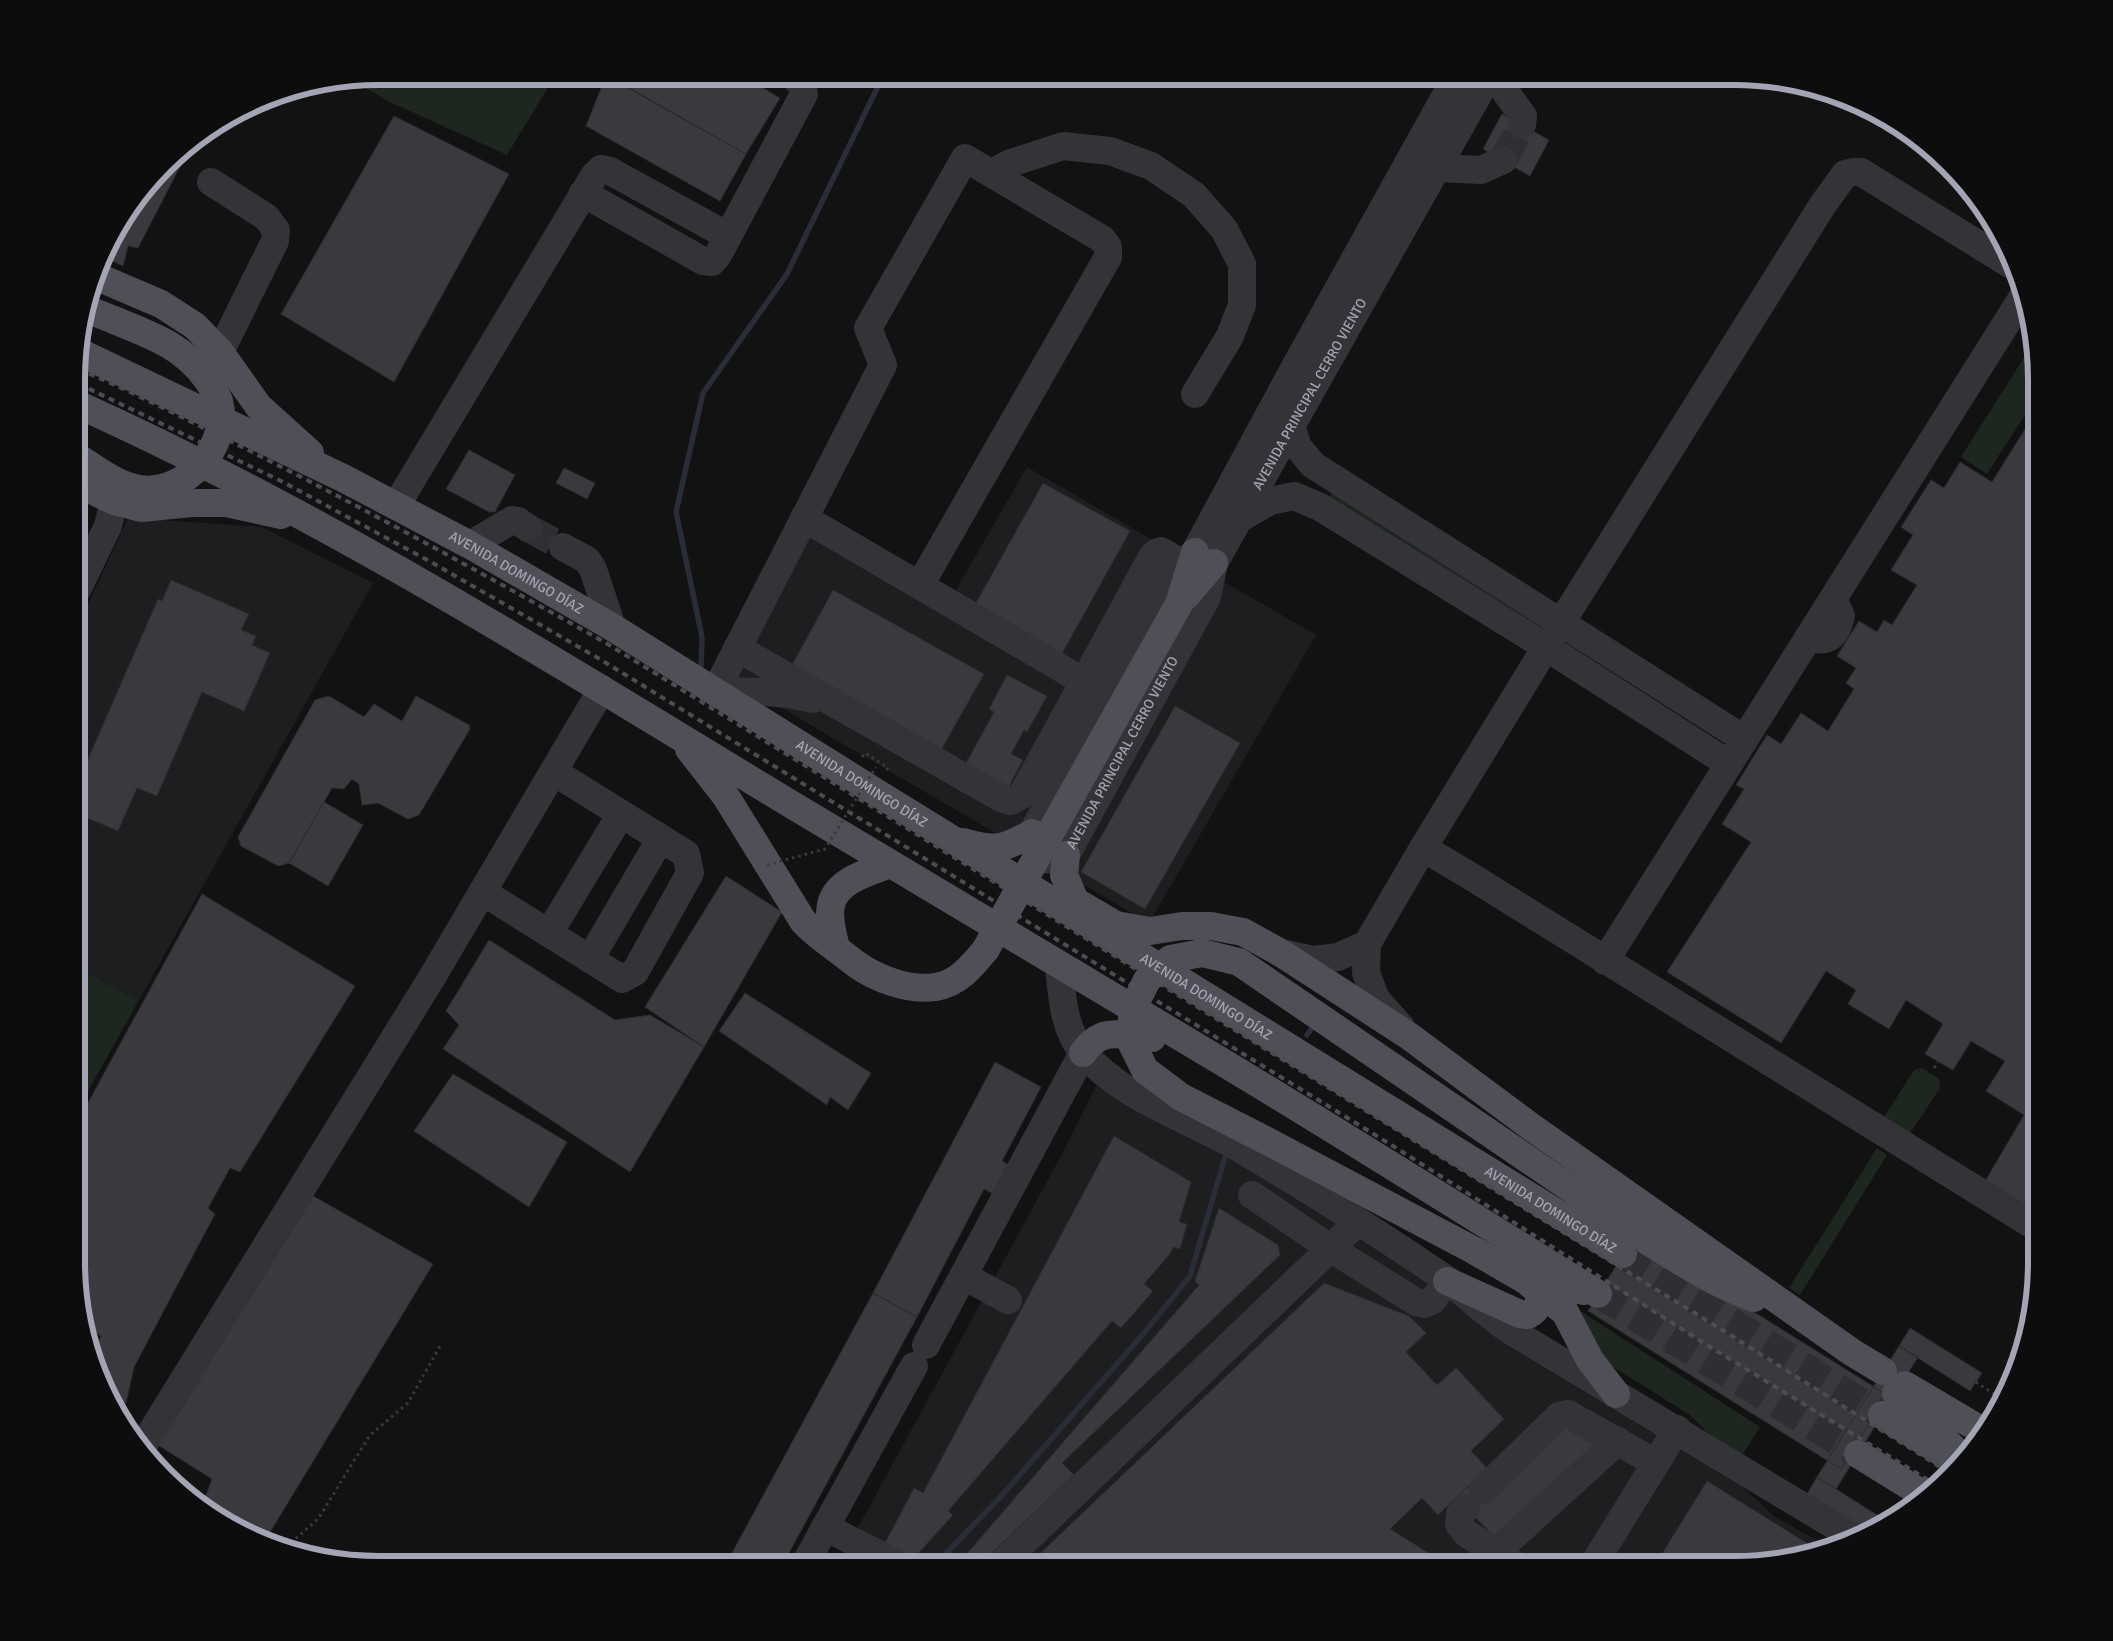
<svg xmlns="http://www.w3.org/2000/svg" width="2113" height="1641" font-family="Signika,sans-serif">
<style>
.built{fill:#1e1e20}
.green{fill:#1e2620}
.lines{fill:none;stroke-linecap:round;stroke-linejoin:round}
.stream{stroke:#282d37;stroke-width:5.5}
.building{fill:#39393e;stroke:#2c2c2f}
.minor-tunnel{stroke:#2f2f33;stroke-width:28;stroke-dasharray:28 14;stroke-linecap:butt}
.major-tunnel{stroke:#2f2f33;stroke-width:28;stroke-dasharray:28 14;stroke-linecap:butt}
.path{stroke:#39393f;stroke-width:3;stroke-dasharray:2.5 4;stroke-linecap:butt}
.minor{stroke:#333338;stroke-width:28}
.major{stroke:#4f4f57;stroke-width:28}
.rail{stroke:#4c4c53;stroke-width:4;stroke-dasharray:6 5;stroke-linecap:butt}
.path-bridge{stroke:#39393f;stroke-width:3;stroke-dasharray:2.5 4;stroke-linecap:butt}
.major-bridge{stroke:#4f4f57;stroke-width:28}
.labels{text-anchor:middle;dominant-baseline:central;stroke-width:4.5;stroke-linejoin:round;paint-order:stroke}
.street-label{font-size:14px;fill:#a3a5b4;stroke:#0d0d0e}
.rim{fill:none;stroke:#a3a5b4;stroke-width:6}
</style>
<rect width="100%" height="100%" fill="#121213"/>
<path class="built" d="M1027,467L1316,635L1149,923L720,672L808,520L949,602Z
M128,518L262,527L373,583L139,1000L78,968V626Z
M1101,1076L1676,1425L1775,1517L1829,1547L1793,1559L1734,1565L838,1564L1061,1156Z"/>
<path class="green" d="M379,76H555L507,155L390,102L353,81Z
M2032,345L2037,396L1987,474L1961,457Z
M1333,492L1547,628L1541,636L1328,501Z
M78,968L139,1000L77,1111Z
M1922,1068L1939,1079L1940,1088L1907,1138L1881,1122L1914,1070Z
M1877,1148L1887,1155L1800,1295L1789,1288Z
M1571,1305L1760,1427L1741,1457L1716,1441L1690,1415L1607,1363Z"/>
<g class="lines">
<path class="stream" d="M701,665L702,637L676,512L703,393L787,274L883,76
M1307,1035L1315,1023
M936,1564L1004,1493L1144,1333L1190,1276L1225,1157"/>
</g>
<path class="building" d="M606,76L746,154L720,201L586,126Z
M608,76H743L780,98L746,154Z
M1502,114L1549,140L1530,176L1483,149Z
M394,116L509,174L394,382L281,314Z
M191,145L138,248L128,246L123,266L106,258L117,228L180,151Z
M2037,410L2036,1216L1984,1183L2024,1115L1986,1091L2005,1061L1971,1041L1953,1070L1925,1054L1943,1024L1906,1000L1889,1029L1848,1004L1856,990L1826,971L1781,1043L1667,972L1751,842L1722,824L1744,789L1736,785L1767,735L1781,744L1801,713L1828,731L1854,689L1846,683L1856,668L1837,656L1859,621L1877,632L1884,620L1892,625L1917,585L1891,570L1913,535L1901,527L1931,480L1944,488L1960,462L1992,482Z
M469,450L515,475L495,512H489L446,489Z
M564,468L595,483L587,499L556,483Z
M1043,483L1130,531L1059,659L972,610Z
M171,580L249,614L241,630L256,636L252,645L270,653L244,711L202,692L157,796L137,788L118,831L78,814V782L158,599L162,601Z
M833,590L984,674L941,750L791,667Z
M1007,675L1047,696L1027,732L1024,730L1011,754L1023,760L1007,790L964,767L994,712L989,709Z
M329,696L364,717L374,704L402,721L416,696L469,725L470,729L419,815L408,819L378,803L362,805L359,784L352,779L344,789L332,788L289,863L278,866L241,846L238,837L315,700Z
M1175,706L1240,743L1145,909L1081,872Z
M324,802L363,825L328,886L289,863Z
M726,876L782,912L704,1047L645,1007Z
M202,894L355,986L240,1172L230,1168L208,1208L215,1214L134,1367L126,1403L106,1391L95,1348L101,1336L90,1329L77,1282V1123Z
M489,940L615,1020L650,1015L704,1047L630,1172L443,1049L459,1025L446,1011Z
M745,993L871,1073L848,1110L830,1097L827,1105L719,1031Z
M995,1062L1041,1087L1002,1161L1016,1169L1001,1198L984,1189L917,1317L873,1293Z
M453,1074L567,1142L529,1207L414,1131Z
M1114,1136L1191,1182L1179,1222L1187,1224L1180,1249L1173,1247L1170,1254L1144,1284L1153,1291L1121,1328L1112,1321L948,1511L953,1515L914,1558L885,1543L914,1488L923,1493Z
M313,1196L433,1264L264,1542L203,1504L212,1479L158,1445Z
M1219,1208L1278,1245L1280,1255L1062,1463L1074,1475L980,1564H945L960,1553L964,1557L1199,1285L1195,1281Z
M1634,1237L1887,1395L1841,1469L1588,1311Z
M1324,1283L1409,1316L1426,1333L1406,1352L1437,1385L1456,1368L1504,1419L1471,1451L1487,1468L1456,1498L1438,1515L1422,1498L1390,1529L1448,1565L1029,1564Z
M873,1293L917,1317L783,1564H726Z
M1910,1328L1982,1373L1970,1391L1899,1346Z
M1899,1346L1918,1357L1836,1489L1817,1477Z
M1566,1425L1601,1441L1497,1539L1456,1498L1473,1482Z
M1817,1477L1836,1489L1885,1520L1868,1534L1807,1494Z
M1707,1481L1818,1550L1793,1559L1734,1565H1655Z
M840,1557L855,1564H836Z"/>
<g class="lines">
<path class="minor-tunnel" d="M1503,160L1522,125
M528,528L563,547"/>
<path class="major-tunnel" d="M1623,1254L1882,1415
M1598,1294L1858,1454"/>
<path class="path" d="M862,757L865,753L888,768L885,773
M1934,1068L1938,1062
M1976,1382L2001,1399
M286,1547L318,1519L370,1435L408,1403L440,1346"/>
<g class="minor">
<path id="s1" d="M1456,77L1296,365L1195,552L1168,579L1108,695L1032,833C1032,856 1043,866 1066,855L1207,597L1214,563L1488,77"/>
<path d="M1495,77L1523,116L1522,125"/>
<path d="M1436,168L1481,170L1503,160"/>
<path d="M992,173L1011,163L1063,146L1110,151L1151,166L1194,195L1224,229L1242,264V305L1230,336L1195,394"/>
<path d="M211,182L266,217L276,230L275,241L220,352"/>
<path d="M583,193L703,261L712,262L718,255L804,94L800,81L792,76"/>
<path d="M1291,425L1298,447L1313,465L1744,739"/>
<path d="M396,506L594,176L601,169L610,171L728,236"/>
<path d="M804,518L1100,691"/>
<path d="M1241,518L1270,501L1294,496L1320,507L1546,647L1729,764"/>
<path d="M470,545L512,520L518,521L528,528"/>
<path d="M563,547L587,560L593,569L612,627"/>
<path d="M78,588L108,526L114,501"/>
<path d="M1808,638C1828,643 1836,637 1841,616L1833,599"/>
<path d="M737,648L1001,798L1011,801L1022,795L1152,557L1156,553L1161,551L1183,564"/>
<path d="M715,692L883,365L868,328L965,158L1102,239L1108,247V257L920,585"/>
<path d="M715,692C748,691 780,691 813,699"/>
<path d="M1423,848L1467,874L2036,1227"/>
<path d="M483,892L622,979L635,972L690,873L686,854L554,772"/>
<path d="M549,933L621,814"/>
<path d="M1281,953L1313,960L1338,957L1367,944"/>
<path d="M590,959L661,838"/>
<path d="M1605,961L2024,295"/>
<path d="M1059,966C1062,996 1063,1028 1083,1052C1121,1098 1187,1118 1237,1147C1308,1189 1378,1233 1446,1279C1467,1295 1486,1314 1508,1329L1855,1538"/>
<path d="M1401,1027L1376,999L1366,973L1367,944L1423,848L1546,647L1822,206L1845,174L1853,172H1861L2013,266"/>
<path d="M1252,1195L1330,1248L1416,1302L1425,1304L1433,1300L1447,1281"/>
<path d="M964,1276L1008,1300"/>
<path d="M926,1345L1083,1053"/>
<path d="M144,1444L431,979L602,689"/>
<path d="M1482,1491L1559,1416L1568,1414L1656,1463"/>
<path d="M1466,1508L1460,1514L1459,1524L1466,1533L1515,1565"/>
<path d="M825,1527L898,1564"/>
<path d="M1496,1552L1618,1441"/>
<path d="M805,1564L914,1366"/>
<path d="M1001,1564L1358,1222"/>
<path d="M1593,1565L1677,1429"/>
</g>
<g class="major">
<path d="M100,278L161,304L195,326L220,352L259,407L310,453"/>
<path d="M89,310L114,320"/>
<path id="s2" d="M79,352L343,478L470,545L612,627L874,791L1623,1254"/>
<path d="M79,405C327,517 556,662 789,803C930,888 1072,972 1214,1057C1343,1134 1470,1215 1598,1294"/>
<path d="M79,484L114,501L141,508L192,503H226L281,515"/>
<path d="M1186,596L1214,563"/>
<path d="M689,749L725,795L803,921C813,932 823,939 835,948C842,953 849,959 856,964C877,979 909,991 935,987C958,984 973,965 986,949"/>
<path d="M963,842C994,851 1003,850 1032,833"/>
<path d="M1044,844L1179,604L1195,552"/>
<path d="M1066,855L1064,875L1075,901L1116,925L1150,931L1182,926H1211L1243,932L1281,953L1409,1036L1530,1126L1853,1353L1883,1371"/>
<path d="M836,948C833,935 828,918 831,905C836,880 870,872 890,864"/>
<path d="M1340,1031L1649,1242C1682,1262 1716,1285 1754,1298"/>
<path d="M1083,1053C1088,1046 1093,1040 1101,1037C1111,1032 1141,1035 1152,1038"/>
<path d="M1271,1143L1475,1251L1527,1281L1584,1291"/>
<path d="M1447,1281L1520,1314L1528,1315C1539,1309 1540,1302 1539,1290"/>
<path d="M1530,1284L1565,1312L1590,1360L1616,1394"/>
<path d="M1905,1385L1981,1430"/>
<path d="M1896,1393L1924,1417L1963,1459"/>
<path d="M1882,1415L1948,1456"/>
<path d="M1858,1454L1921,1493"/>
</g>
<path class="rail" d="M79,369C128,390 175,414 222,437C353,502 480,572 606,643L1727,1333L1948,1472
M79,384L281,481L431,562L598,658L1390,1144L1715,1350L1933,1483"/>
<path class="path-bridge" d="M767,865L825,849L876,767"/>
<path class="major-bridge" d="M79,458C98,470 116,485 139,489C185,496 231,446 219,401C217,394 210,384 206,378C182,345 150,335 114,320
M986,949L1044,844
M1271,1143L1181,1097L1145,1070L1130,1040L1133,1008L1147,980L1170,959L1202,953L1239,962L1340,1031"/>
</g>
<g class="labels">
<g class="street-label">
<text stroke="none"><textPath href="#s1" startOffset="1444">AVENIDA PRINCIPAL CERRO VIENTO</textPath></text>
<text stroke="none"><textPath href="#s2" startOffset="490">AVENIDA DOMINGO DÍAZ</textPath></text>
<text stroke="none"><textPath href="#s1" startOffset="1038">AVENIDA PRINCIPAL CERRO VIENTO</textPath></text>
<text stroke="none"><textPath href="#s2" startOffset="895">AVENIDA DOMINGO DÍAZ</textPath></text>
<text stroke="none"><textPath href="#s2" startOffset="1300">AVENIDA DOMINGO DÍAZ</textPath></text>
<text stroke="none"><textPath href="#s2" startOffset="1705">AVENIDA DOMINGO DÍAZ</textPath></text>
</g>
</g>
<path d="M0 0H2113V1641H0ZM379 85H1734A294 294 0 0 1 2028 379V1262A294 294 0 0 1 1734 1556H379A294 294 0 0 1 85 1262V379A294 294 0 0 1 379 85Z" fill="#0d0d0e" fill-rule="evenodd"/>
<path class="rim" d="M379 85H1734A294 294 0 0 1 2028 379V1262A294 294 0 0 1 1734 1556H379A294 294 0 0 1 85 1262V379A294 294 0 0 1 379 85Z"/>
</svg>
